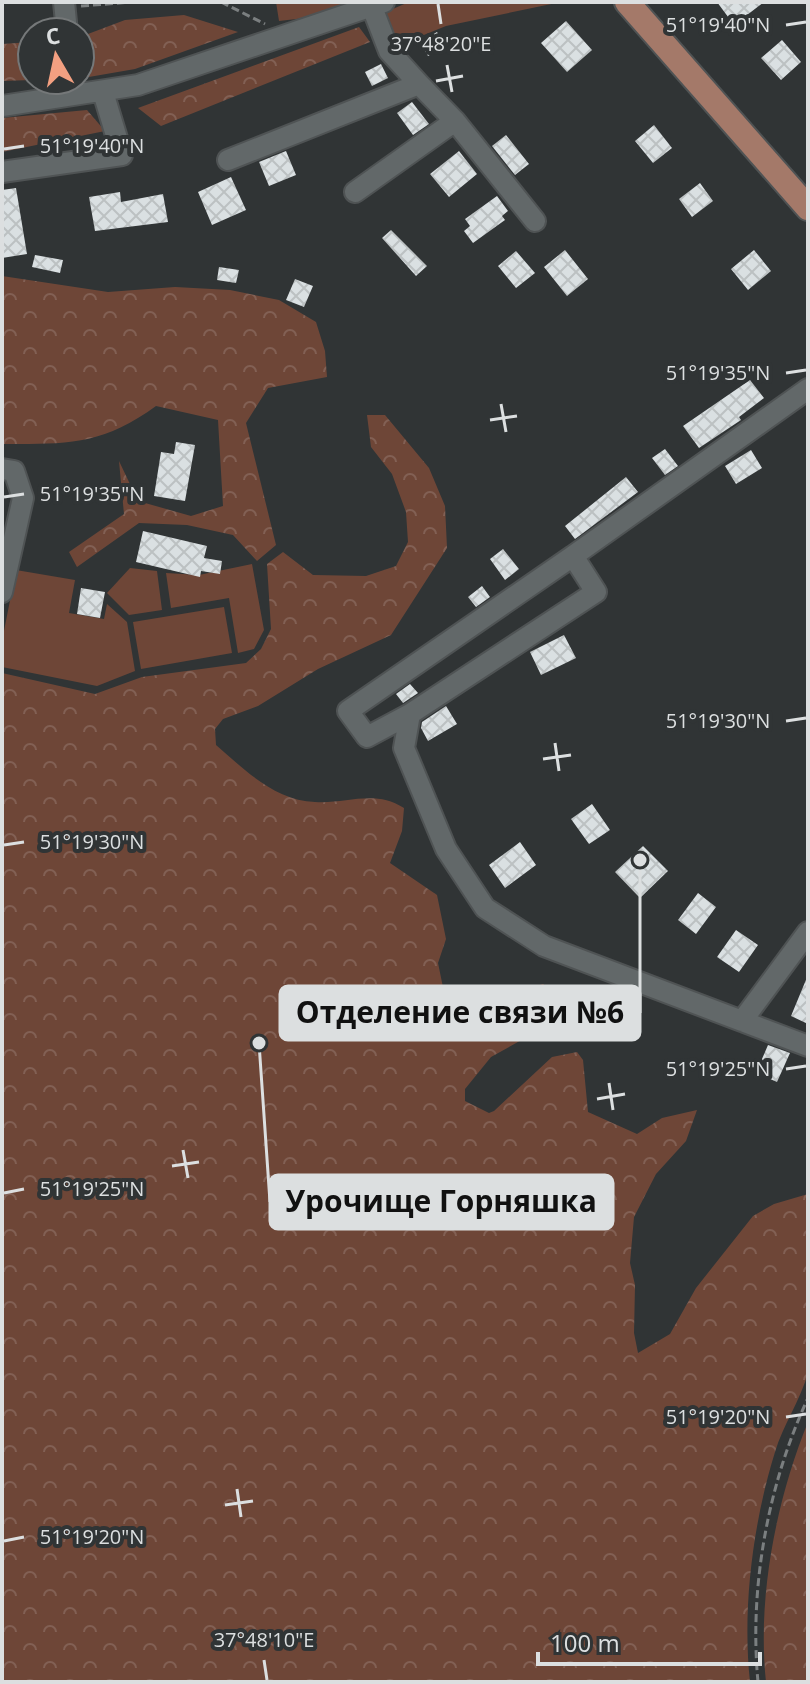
<svg xmlns="http://www.w3.org/2000/svg" width="810" height="1684" font-family="'Open Sans',sans-serif">
<style>
.grass{fill:#6e4637}
.forest{fill:url(#forest-crowns)}
.building{fill:url(#building-cross-hatch)}
.lines{fill:none;stroke-linecap:round;stroke-linejoin:round}
.minor-casing{stroke:#4f5354;stroke-width:24}
.major-casing{stroke:#4f5354;stroke-width:28}
.path{stroke:#7b7f80;stroke-width:3;stroke-dasharray:8 4;stroke-linecap:butt}
.minor{stroke:#626869;stroke-width:20}
.major{stroke:#a47969;stroke-width:24}
.ticks{fill:none;stroke:#dcdfe0;stroke-width:3}
.ticks-label{font-size:20px;text-anchor:middle;fill:#dcdfe0;stroke:#303435;stroke-width:8;stroke-linejoin:round;paint-order:stroke}
.leader{fill:none;stroke:#dcdfe0;stroke-width:3}
.callout-dot{fill:#dcdfe0;stroke:#303435;stroke-width:3}
.callout{fill:#dcdfe0;stroke:#dcdfe0;stroke-width:3}
.callout-label{font-size:30px;text-anchor:middle;font-weight:bold;fill:#111}
</style>
<defs>
<pattern id="forest-crowns" width="20" height="18" patternUnits="userSpaceOnUse" patternTransform="scale(2)"><rect width="20" height="18" fill="#6e4637"/><path d="M2 6a3 3 0 1 1 6 0M12 15a3 3 0 1 1 6 0" fill="none" stroke="#826054"/></pattern>
<pattern id="building-cross-hatch" width="8" height="8" patternUnits="userSpaceOnUse" patternTransform="scale(2)"><rect width="8" height="8" fill="#dae0e2"/><path d="M0 0l8 8M0 8l8-8" fill="none" stroke="#bcc1c2"/></pattern>
</defs>
<rect width="100%" height="100%" fill="#303435"/>
<path class="grass" d="M276,2H358L305,18L279,21Z
M409,2H561L446,26L414,39L395,42L381,14Z
M252,564L264,630L254,649L238,653L229,598L171,608L166,573L199,575Z
M130,568L157,571L162,610L129,615L107,593Z
M16,570L75,580L69,613L104,619L107,604L127,622L135,671L97,686L2,667V641Z
M224,607L232,653L141,669L133,622Z"/>
<path class="forest" d="M184,15L238,32L135,69L83,78L80,37L125,20Z
M359,27L370,42L161,126L138,108Z
M32,42V80L2,81V44Z
M87,110L105,131L2,152V118Z
M2,276L108,292L175,287L230,290L279,300L316,322L325,351L327,377L268,388L246,423L276,545L257,561L233,535L187,525L139,523L77,567L69,552L124,514L119,461L138,501L191,516L223,506L218,420L156,406C101,446 66,444 2,444Z
M367,415H385L429,468L445,506L447,548L391,635L318,669L258,706L223,719L215,729L216,745C245,770 274,800 315,802C348,804 374,789 404,808L402,831L390,863L437,895L446,939L438,963L446,1002L454,1010L464,1016L482,1014L501,1008L517,993L543,984L560,999L534,1033L491,1057L465,1089V1101L489,1113L494,1111L552,1057L577,1052L583,1060L588,1112L637,1134L662,1118L697,1110L686,1141L656,1174L634,1217L630,1263L635,1285L634,1333L638,1353L670,1334L696,1288L753,1216L774,1204L808,1194V1373C800,1401 783,1425 775,1452C753,1523 742,1608 750,1682H2V673L95,694L142,677L246,663L261,649L271,629L267,564L283,552L313,575L366,576L396,566L408,542L406,512L392,474L371,447Z
M808,1422V1682H766C757,1597 776,1501 808,1422Z"/>
<path class="building" d="M717,2H764L734,25Z
M566,21L592,50L567,72L541,43Z
M437,32L445,46L428,56L420,42Z
M782,40L801,62L781,80L761,58Z
M381,64L388,78L372,86L365,72Z
M412,102L429,124L413,135L397,113Z
M654,125L672,148L653,163L635,141Z
M506,135L529,164L515,175L492,146Z
M286,151L296,175L269,186L259,162Z
M459,151L477,174L449,197L430,174Z
M231,177L246,210L212,225L198,192Z
M700,183L713,201L692,217L679,199Z
M16,188L27,254L2,258V190Z
M120,192L121,202L163,194L168,222L95,231L89,197Z
M497,196L508,211L502,216L505,220L473,243L464,231L470,226L465,219Z
M391,230L427,266L416,276L382,238Z
M565,250L588,279L567,296L544,267Z
M754,250L771,271L748,290L731,269Z
M516,251L535,273L516,288L498,266Z
M35,255L63,260L60,273L32,267Z
M219,267L239,270L236,283L217,280Z
M295,279L313,286L304,307L286,300Z
M750,380L764,398L739,417L741,420L699,448L683,426Z
M176,442L195,445L185,501L154,496L161,452L174,454Z
M665,449L678,466L665,475L652,458Z
M751,450L762,468L736,484L725,466Z
M626,477L638,492L575,539L565,526Z
M143,531L207,546L204,558L222,561L220,574L201,571L200,577L136,562Z
M503,549L519,569L505,580L490,559Z
M482,586L490,597L476,607L468,597Z
M81,588L105,592L100,618L77,614Z
M564,635L576,658L541,675L530,652Z
M410,684L418,693L403,703L396,694Z
M446,706L457,724L428,741L421,728L422,722Z
M592,804L610,830L589,844L571,819Z
M520,842L536,865L505,888L489,865Z
M643,846L668,871L640,898L615,872Z
M698,893L716,907L696,934L678,920Z
M736,930L758,945L739,972L717,957Z
M808,975V1024L791,1016Z
M768,1045L790,1053L777,1082L756,1073Z"/>
<g class="lines">
<g class="minor-casing">
<path id="minor" d="M64,2L67,32
M370,2L389,51L419,84
M2,106L138,85L384,2
M228,160L419,84L455,121L535,221
M2,172L122,155L103,92
M355,192L455,121
M2,469L14,471L23,498L2,592
M573,556L348,711L367,737L410,714L596,592L573,556L808,389
M410,714L404,748L446,849L485,908L544,946L808,1046
M742,1021L808,932"/>
</g>
<g class="major-casing">
<path id="major" d="M627,2L808,208"/>
</g>
<path class="path" d="M221,2L265,24
M81,6L133,2
M758,1682C749,1587 768,1484 808,1398"/>
<use href="#minor" class="minor"/>
<use href="#major" class="major"/>
</g>
<path class="ticks" d="M438,4L441,24M786,25L806,22M447,65L452,92M436,81L463,76M4,149L24,146M786,373L806,370M501,404L506,432M490,420L517,416M4,497L24,494M786,721L806,718M555,743L559,771M543,759L571,755M4,845L24,842M786,1069L806,1066M609,1083L613,1110M597,1099L625,1094M183,1150L188,1178M172,1166L199,1162M4,1193L24,1189M786,1417L806,1414M237,1489L241,1517M225,1505L253,1501M4,1541L24,1537M264,1660L267,1680"/>
<g class="ticks-label">
<text x="718" y="32">51°19'40"N</text>
<text x="441" y="51">37°48'20"E</text>
<text x="92" y="153">51°19'40"N</text>
<text x="718" y="380">51°19'35"N</text>
<text x="92" y="501">51°19'35"N</text>
<text x="718" y="728">51°19'30"N</text>
<text x="92" y="849">51°19'30"N</text>
<text x="718" y="1076">51°19'25"N</text>
<text x="92" y="1196">51°19'25"N</text>
<text x="718" y="1424">51°19'20"N</text>
<text x="92" y="1544">51°19'20"N</text>
<text x="264" y="1647">37°48'10"E</text>
</g>
<path class="leader" d="M640 860L640 1013M259 1043L270 1202"/>
<g class="callout-dot">
<circle cx="640" cy="860" r="8"/>
<circle cx="259" cy="1043" r="8"/>
</g>
<g class="callout">
<rect x="280" y="986" width="360" height="54" rx="8"/>
<rect x="270" y="1175" width="343" height="54" rx="8"/>
</g>
<g class="callout-label">
<text x="460" y="1023">Отделение связи №6</text>
<text x="441" y="1212">Урочище Горняшка</text>
</g>
<rect width="810" height="1684" fill="none" stroke="#dcdfe0" stroke-width="8"/>
<g transform="translate(56 56) rotate(351)"><circle r="38" fill="#303435" stroke="#757879" stroke-width="2"/>
<path d="M0-6L14 30L0 20L-14 30Z" fill="#f3a081"/>
<text y="-12" font-size="22" font-weight="bold" text-anchor="middle" fill="#dcdfe0">С</text>
</g>
<path d="M538 1652v12h222v-12" fill="none" stroke="#dcdfe0" stroke-width="4"/>
<text x="550" y="1652" font-size="24" fill="#dcdfe0" stroke="#303435" stroke-width="6" paint-order="stroke">100 m</text>
</svg>
